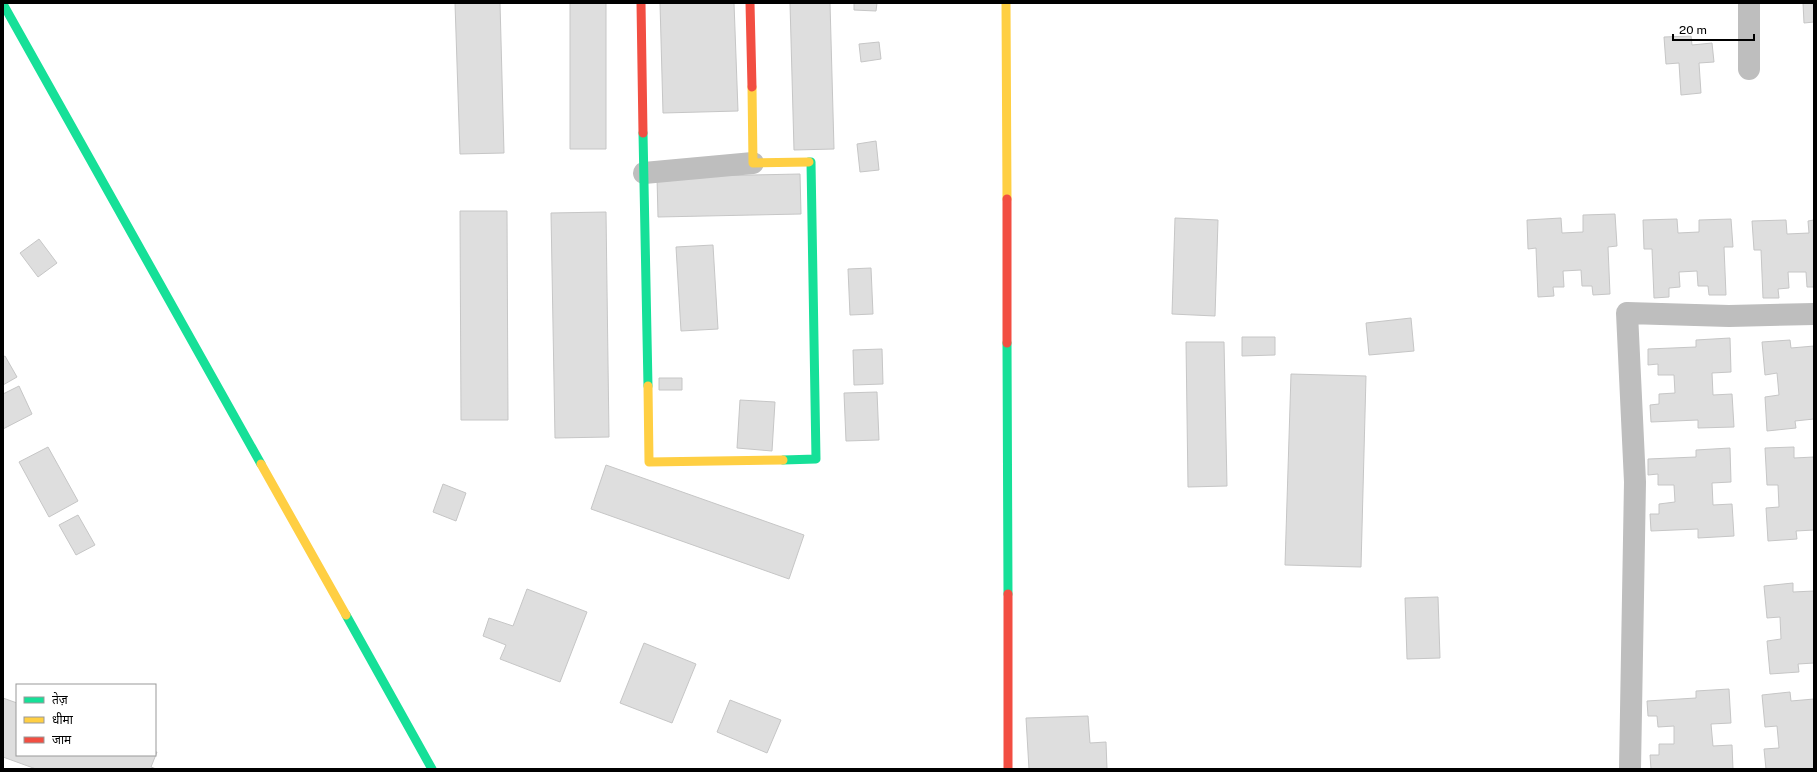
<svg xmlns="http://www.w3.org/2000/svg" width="1817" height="772" font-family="'Public Sans','Noto Sans Devanagari',sans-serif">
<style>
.building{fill:#dedede;stroke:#c6c6c6}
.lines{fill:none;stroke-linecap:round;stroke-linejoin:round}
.street{stroke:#bebebe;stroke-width:22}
.fast{stroke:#16e098;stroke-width:9}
.slow{stroke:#ffcf43;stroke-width:9}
.jam{stroke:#f24e42;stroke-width:9}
</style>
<rect width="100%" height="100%" fill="#fff"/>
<path class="building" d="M455,3H500L504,153L460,154Z
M570,3H606V149H570Z
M660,3H734L738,111L663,113Z
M790,3H830L834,149L794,150Z
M854,3H877L876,11L854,10Z
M1803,3H1814V22L1804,23Z
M1691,36L1692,45L1712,43L1714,62L1699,63L1701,93L1681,95L1679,63L1666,64L1664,37Z
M879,42L881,59L861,62L859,44Z
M876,141L879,170L860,172L857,144Z
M800,174L801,214L658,217L657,177Z
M460,211H507L508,420H461Z
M606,212L609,437L555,438L551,213Z
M1615,214L1617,246L1608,247L1610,294L1593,295L1592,286H1582L1581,270L1563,271L1564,287H1553L1554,296L1538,297L1536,248L1528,249L1527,220L1561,218L1562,233L1583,232V215Z
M1175,218L1218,220L1215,316L1172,314Z
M1677,219L1678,233L1699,232V220L1731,219L1733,247H1724L1726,295H1709L1708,286H1698L1697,271L1679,272L1680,287L1669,288V297L1654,298L1652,249H1644L1643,220Z
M1786,220L1787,234L1809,233L1808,221L1814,220V287H1807L1806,272H1788L1789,288L1778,289L1779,298H1763L1761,250H1754L1752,221Z
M39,239L57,263L38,277L20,253Z
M713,245L718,329L681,331L676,247Z
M871,268L873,314L850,315L848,269Z
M1411,318L1414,351L1369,355L1366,323Z
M1242,337H1275V355L1242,356Z
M1730,338L1731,372L1712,373L1713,395L1732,394L1734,427L1698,428V420L1651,422L1650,405L1659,404V394L1675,393L1674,375H1658V364L1648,365V349L1696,347V340Z
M1790,340L1791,348L1814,346V419L1795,421L1796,428L1767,431L1765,397L1779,395L1777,373L1765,375L1762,342Z
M1186,342H1224L1227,486L1188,487Z
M882,349L883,384L854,385L853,350Z
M5,356L17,377L3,385V357Z
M1291,374L1366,376L1361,567L1285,565Z
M659,378H682V390H659Z
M19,386L32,414L3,429V394Z
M877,392L879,440L846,441L844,393Z
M740,400L775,402L772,451L737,448Z
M48,447L78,501L49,517L19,462Z
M1794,447V458L1814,457V530L1796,531L1797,539L1768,541L1766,508L1779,507L1778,485H1767L1765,448Z
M1730,448L1731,482L1712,483L1713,505L1732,504L1734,536L1698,538V529L1651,531L1650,514H1659V504L1675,502L1674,485H1658V474L1648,475V459L1696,457V450Z
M606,465L804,535L789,579L591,509Z
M443,484L466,493L456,521L433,512Z
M78,515L95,545L76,555L59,525Z
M1793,583V592L1814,591V663L1798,664L1799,672L1770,674L1767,641L1781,639L1780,617L1767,618L1764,586Z
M527,589L587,612L560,682L500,659L506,645L483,636L489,618L513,626Z
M1438,597L1440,658L1407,659L1405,598Z
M644,643L696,664L672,723L620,703Z
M1729,689L1731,723L1711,724L1713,746L1732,745L1733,769H1651L1650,755H1659V744H1674V726L1658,727L1657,716H1648L1647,701L1696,698V691Z
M1790,692L1791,701L1814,699V769H1766L1764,749L1779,748L1777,726L1765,727L1762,695Z
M3,698L17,703V755H155V752H157L151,767L156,769H36L3,757Z
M730,700L781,720L767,753L717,732Z
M1088,716L1090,743L1106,742L1107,769H1029L1026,718Z"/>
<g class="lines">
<path class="street" d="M1749,69V3
M644,173L753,163
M1630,769L1635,482L1627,313L1729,316L1814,314"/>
<path class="fast" d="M3,4L261,464
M643,133L648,386
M1007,343L1008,594
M783,460L816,459L811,162H809
M346,615L432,769"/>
<path class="slow" d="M1006,3L1007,199
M752,87L753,163L809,162
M648,386L649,462L783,460
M261,464L346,615"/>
<path class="jam" d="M641,3L643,133
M750,3L752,87
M1007,199V343
M1008,594V769"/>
</g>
<rect width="1817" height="772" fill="none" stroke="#000000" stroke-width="8"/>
<rect x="16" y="684" width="140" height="72" fill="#ffffff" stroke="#999999"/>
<rect x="24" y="697" width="20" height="6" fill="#16e098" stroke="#999999"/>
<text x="52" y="704" font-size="12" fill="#000000">तेज़</text>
<rect x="24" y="717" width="20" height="6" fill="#ffcf43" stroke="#999999"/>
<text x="52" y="724" font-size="12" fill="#000000">धीमा</text>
<rect x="24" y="737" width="20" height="6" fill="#f24e42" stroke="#999999"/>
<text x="52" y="744" font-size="12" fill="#000000">जाम</text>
<path d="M1673 34v6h81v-6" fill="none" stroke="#000000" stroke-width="2"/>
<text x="1679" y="34" font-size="12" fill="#000000" stroke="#ffffff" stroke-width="3" paint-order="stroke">20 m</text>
</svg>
